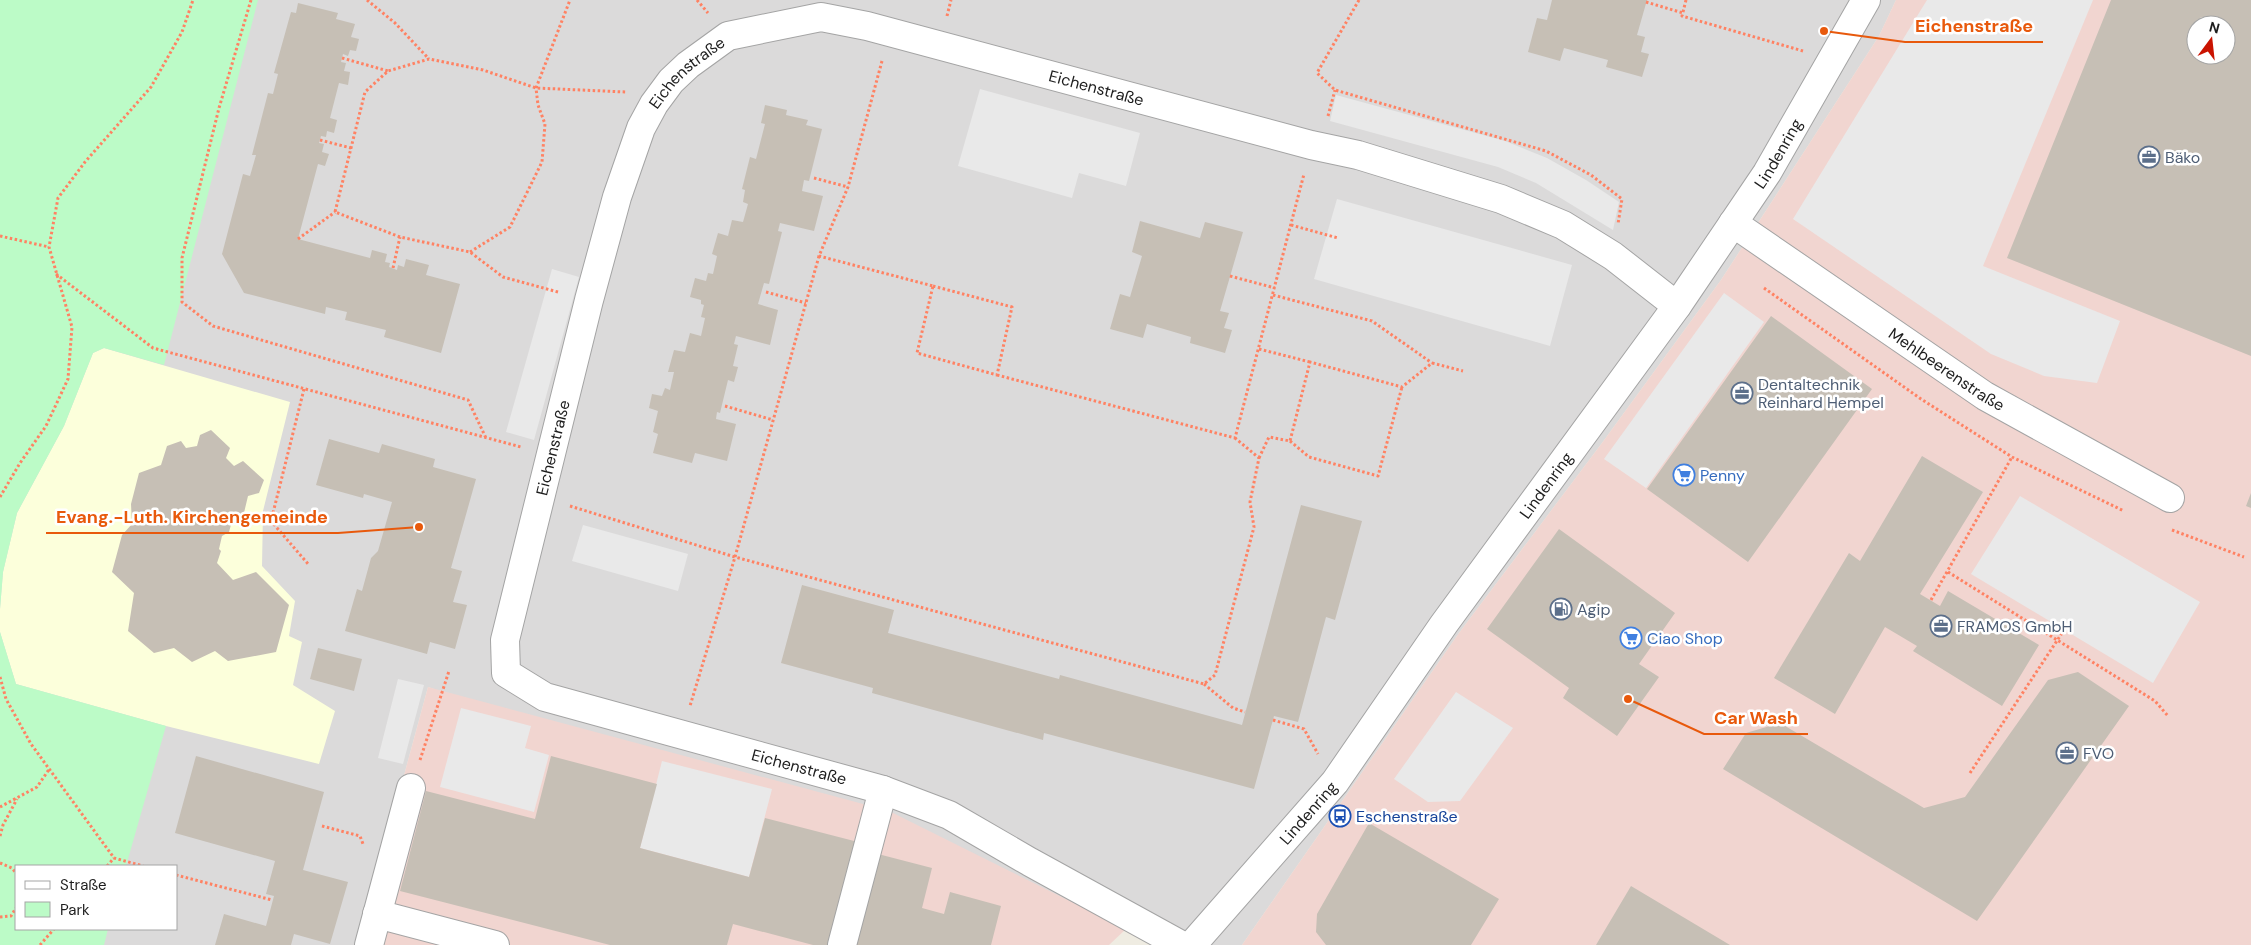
<svg xmlns="http://www.w3.org/2000/svg" width="2251" height="945" font-family="'DM Sans',sans-serif">
<style>
.residential{fill:#dbdada;fill-rule:evenodd}
.commercial{fill:#f1d5d0;fill-rule:evenodd}
.education{fill:#fcffdb}
.park{fill:#bcfbc7}
.parking{fill:#e9e9e9}
.building{fill:#c6bfb5;fill-rule:evenodd}
.lines{fill:none;stroke-linecap:round;stroke-linejoin:round}
.street-casing{stroke:#a4a4a4;stroke-width:30}
.path{stroke:#ff8263;stroke-width:3;stroke-dasharray:2.5 2.5;stroke-linecap:butt}
.street{stroke:#fff;stroke-width:28}
.labels{text-anchor:middle;dominant-baseline:central;stroke-width:5;stroke-linejoin:round;paint-order:stroke}
.street-label{font-size:16px;fill:#1d1d1d;stroke:#fff}
.service-label{font-size:16px;fill:#4e5e75;stroke:#fff;text-anchor:start}
.shop-label{font-size:16px;fill:#366cbe;stroke:#fff;text-anchor:start}
.transit-label{font-size:16px;fill:#164399;stroke:#fff;text-anchor:start}
.leader{fill:none;stroke:#e8590c;stroke-width:2}
.callout-dot{fill:#e8590c;stroke:#fff;stroke-width:2}
.callout-label{font-size:18px;text-anchor:middle;font-weight:bold;fill:#e8590c;stroke:#fff;stroke-width:5;stroke-linejoin:round;paint-order:stroke}
</style>
<rect width="100%" height="100%" fill="#efece2"/>
<path class="residential" d="M0,0H1896L1879,36L1721,280L1602,443L1459,633L1242,945H1157L1126,929L428,687L358,945H0ZM16,866H176V929H16Z"/>
<path class="commercial" d="M1896,0H2251V945H1242L1459,633L1602,443L1721,280L1879,36ZM2196,25H2226V55H2196Z
M428,687L889,811L1126,929L1109,945H358Z"/>
<path class="education" d="M104,348L290,402L263,511L262,566L295,601L289,636L302,642L293,685L335,711L319,764L166,726L16,684L0,632V609L3,572L17,513L64,426L93,353Z"/>
<path class="park" d="M0,0H258L164,365L104,348L93,353L64,426L17,513L3,572L0,609Z
M0,632L16,684L166,726L126,866H16V929H108L104,945H0Z"/>
<path class="parking" d="M1927,0H2093L1983,266L2120,321L2097,383L2044,376L1991,354L1793,219Z
M980,89L1140,133L1126,186L1079,173L1072,198L958,166Z
M1336,95L1505,141L1547,158L1586,180L1619,202L1613,230L1536,183L1498,167L1330,121Z
M1337,199L1572,265L1550,346L1314,279Z
M552,269L579,277L534,440L506,432Z
M1724,293L1764,322L1646,488L1604,459Z
M2020,496L2200,602L2153,683L1971,574Z
M583,525L688,554L678,591L572,561Z
M398,679L424,685L403,764L378,758Z
M1456,692L1513,728L1460,801L1428,802L1394,779Z
M461,708L531,726L525,748L549,755L534,812L440,787Z
M662,761L772,789L749,877L640,848Z"/>
<path class="building" d="M1552,0H1647L1637,35L1645,37L1641,52L1649,54L1642,77L1606,67L1608,60L1564,48L1560,61L1528,52L1537,18L1547,20Z
M2111,0H2251V356L2007,258ZM2196,25H2226V55H2196Z
M298,3L338,13L336,19L355,24L351,37L359,39L356,51L350,50L348,56L343,54L341,62L346,63L344,71L350,72L348,85L339,83L330,118L337,120L334,133L327,131L326,137L321,136L319,143L324,144L322,152L329,154L325,166L318,164L298,239L370,258L372,250L387,254L385,262L390,263L389,267L397,270L398,265L404,267L406,259L429,265L426,275L460,284L441,353L384,337L386,330L345,320L347,312L326,307L325,314L244,293L222,254L243,174L250,176L256,155H252L268,93L273,94L278,74L274,73L291,12L296,13Z
M765,105L787,110L786,115L808,120L806,125L822,129L809,181L804,180L802,191L823,196L814,231L780,223L778,231L782,232L769,284L764,283L758,304L778,310L770,345L736,336L734,344L738,345L733,366L738,367L734,382L728,380L720,413L717,412L716,419L736,424L727,461L695,453L692,463L653,453L658,434L653,432L658,411L649,408L652,394L662,396L665,388L670,390L674,372H668L674,350L685,352L690,333L701,336L705,318L701,317L704,305L701,304V300L690,297L695,278L706,281L708,273L713,274L717,256L712,254L718,233L728,236L732,220L743,222L748,204L743,202L745,190L742,189L750,157L756,159L765,124L761,123Z
M1140,221L1200,238L1205,222L1243,232L1220,311L1229,313L1224,328L1232,330L1225,353L1190,343L1191,337L1147,324L1143,338L1110,329L1120,294L1130,297L1142,256L1132,252Z
M1771,316L1872,389L1748,562L1647,489Z
M211,430L230,448L226,458L234,466L243,461L264,480L259,493L248,496L243,517L232,521L229,532L222,536L219,549L221,551L217,563L233,580L256,572L289,605L276,652L228,661L215,651L192,662L174,648L154,653L128,631L134,593L112,572L122,535L132,524L131,504L139,473L161,465L167,446L181,441L186,448L197,446L200,435Z
M329,439L379,453L382,444L435,459L433,467L476,479L451,568L462,571L453,602L467,605L455,649L430,642L427,654L345,631L357,589L362,591L371,558L378,551L392,502L364,494L363,498L316,485Z
M1922,456L1983,492L1920,594L1940,606L1948,591L2039,645L2002,706L1913,651L1917,646L1885,627L1835,714L1774,678L1849,553L1860,561Z
M2251,493V508L2246,506Z
M1301,505L1362,521L1335,620L1326,617L1298,722L1274,716L1254,789L1044,733L1043,740L872,693L873,688L781,663L802,585L894,610L888,633L1059,679L1060,675L1242,725Z
M1559,529L1675,613L1639,664L1659,677L1617,736L1563,698L1569,688L1487,629Z
M318,648L362,659L354,691L310,679Z
M2078,672L2129,706L1977,921L1723,769L1746,733L1780,723L1924,808L1965,797L2048,680Z
M196,756L324,792L303,870L348,882L330,944L294,934L291,945H215L224,914L266,926L274,896L266,894L275,861L175,833Z
M551,756L657,784L640,848L749,877L765,818L858,842L831,945H813L733,924L727,945H610L400,891L426,791L535,819Z
M1369,823L1499,899L1471,945H1326L1316,932L1317,914Z
M878,854L932,868L922,908L944,914L950,892L1001,906L991,945H854Z
M1631,886L1730,945H1596Z"/>
<g class="lines">
<g class="street-casing">
<g id="street">
<path id="s1" d="M1733,223L1985,396L2170,498"/>
<path d="M377,914L495,945"/>
<path d="M369,945L411,788"/>
<path d="M842,945L883,790"/>
<path id="s2" d="M1181,945L1030,862L949,815L883,790L545,697L506,673L505,640L589,300L617,197L641,128L654,104L671,81L688,65L728,36L821,17L867,26L1311,145L1358,155L1501,199L1563,225L1613,256L1677,306"/>
<path id="s3" d="M1192,945L1335,782L1444,624L1677,306L1767,173L1866,0"/>
</g>
</g>
<path class="path" d="M251,0L219,108L182,258V302L213,326L468,400L486,438
M367,0L395,23L429,59
M697,0L708,13
M1359,0L1317,73L1335,90L1546,151L1591,175L1622,199L1618,224
M1686,0L1682,16L1803,51
M1646,2L1683,13
M947,16L951,0
M342,58L388,71
M882,61L848,187L819,256L933,286
M1328,116L1335,90
M320,140L351,148
M814,178L848,187
M1291,225L1338,238
M0,236L49,247
M298,239L335,212
M470,252L510,227L542,162L545,124L538,105L536,88L570,0
M819,256L735,557L1204,684L1215,675L1254,527L1250,502L1259,458L1235,438
M393,268L400,237
M56,274L153,348L521,447
M1230,276L1275,288
M933,286L1012,307L997,375L917,353Z
M1764,288L1921,399L2012,457L2124,511
M558,292L503,277L470,252L400,237L335,212L365,92L388,71L429,59L483,70L536,88L626,92
M766,292L806,303
M1273,295L1372,321L1432,363
M1259,349L1310,362
M997,375L1235,438L1304,174
M304,389L271,521L309,565
M725,406L773,420
M1290,441L1309,457L1378,476L1402,387
M1259,458L1269,437L1290,441L1310,362L1402,387L1432,363L1463,371
M0,497L20,463L46,426L68,379L72,327L49,247L58,198L85,162L151,87L182,32L193,0
M570,506L735,557L690,706
M2172,530L2244,557
M1948,572L2155,701L2168,716
M1931,600L2012,457
M0,677L6,699L31,744L114,858L143,866
M1204,684L1233,708L1245,712
M1273,720L1304,729L1318,754
M420,760L449,671
M1970,773L2064,630
M0,807L37,787L50,768
M322,826L360,836L363,844
M0,836L3,825L17,799
M0,863L12,868L16,873
M107,866L114,858
M176,875L272,900
M0,917L11,916L16,908
M40,945L54,929"/>
<use href="#street" class="street"/>
</g>
<defs>
<g id="office-ring" transform="scale(1.125)"><circle r="9.5" fill="#fff" stroke="#5c6f8a" stroke-width="1.5"/><path d="M-6-3h4V-5.5h4V-3h4V5H-6ZM-1-4.5V-3h2v-1.5ZM-6 0V1H6V0Z" fill="#5c6f8a"/></g>
<g id="supermarket-ring" transform="scale(1.125)"><circle r="9.5" fill="#fff" stroke="#3f7fe0" stroke-width="1.5"/><path d="M-6-5.5h2.5l.6 2H6L4.5 2H-2.5L-4.4-4H-6ZM-1.5 3.2a1.3 1.3 0 1 0 .1 0ZM3 3.2a1.3 1.3 0 1 0 .1 0Z" fill="#3f7fe0"/></g>
<g id="fuel-ring" transform="scale(1.125)"><circle r="9.5" fill="#fff" stroke="#5c6f8a" stroke-width="1.5"/><path d="M-5.5-6h7V0h2V4h1.3V-2.5L3-4.5l.8-.8L6-3V5H2.5V1h-1V6h-7ZM-4.2-4.7v3.2H.2V-4.7Z" fill="#5c6f8a"/></g>
<g id="bus-ring" transform="scale(1.125)"><circle r="9.5" fill="#fff" stroke="#1a4fb4" stroke-width="1.5"/><path d="M-5-6H5V4H4V6H2V4H-2V6H-4V4H-5ZM-3.5-4V0h7V-4ZM-3.5 1.2v1.5H-2V1.2ZM2 1.2v1.5H3.5V1.2Z" fill="#1a4fb4"/></g>
</defs>
<g fill-rule="evenodd">
<use href="#office-ring" x="2149" y="157"/>
<use href="#office-ring" x="1742" y="393"/>
<use href="#supermarket-ring" x="1684" y="475"/>
<use href="#fuel-ring" x="1561" y="609"/>
<use href="#office-ring" x="1941" y="626"/>
<use href="#supermarket-ring" x="1631" y="638"/>
<use href="#office-ring" x="2067" y="753"/>
<use href="#bus-ring" x="1340" y="816"/>
</g>
<g class="labels">
<g class="street-label">
<text stroke="none"><textPath href="#s2" startOffset="1369">Eichenstraße</textPath></text>
<text stroke="none"><textPath href="#s2" startOffset="1804">Eichenstraße</textPath></text>
<text stroke="none"><textPath href="#s3" startOffset="986">Lindenring</textPath></text>
<text stroke="none"><textPath href="#s1" startOffset="259">Mehlbeerenstraße</textPath></text>
<text stroke="none"><textPath href="#s2" startOffset="964">Eichenstraße</textPath></text>
<text stroke="none"><textPath href="#s3" startOffset="581">Lindenring</textPath></text>
<text transform="translate(799 767) rotate(15)">Eichenstraße</text>
<text stroke="none"><textPath href="#s3" startOffset="176">Lindenring</textPath></text>
</g>
<g class="service-label">
<text x="2165" y="157">Bäko</text>
<text x="1758" y="384">Dentaltechnik<tspan x="1758" dy="18">Reinhard Hempel</tspan></text>
<text x="1577" y="609">Agip</text>
<text x="1957" y="626">FRAMOS GmbH</text>
<text x="2083" y="753">FVO</text>
</g>
<g class="shop-label">
<text x="1700" y="475">Penny</text>
<text x="1647" y="638">Ciao Shop</text>
</g>
<g class="transit-label">
<text x="1356" y="816">Eschenstraße</text>
</g>
</g>
<path class="leader" d="M1824 31L1905 42H2043M419 527L338 533H46M1628 699L1704 734H1808"/>
<g class="callout-dot">
<circle cx="1824" cy="31" r="5"/>
<circle cx="419" cy="527" r="5"/>
<circle cx="1628" cy="699" r="5"/>
</g>
<g class="callout-label">
<text x="1974" y="32">Eichenstraße</text>
<text x="192" y="523">Evang.-Luth. Kirchengemeinde</text>
<text x="1756" y="724">Car Wash</text>
</g>
<rect x="15" y="865" width="162" height="65" fill="#ffffff" stroke="#a5a5a5"/>
<rect x="25" y="881" width="25" height="8" fill="#ffffff" stroke="#a5a5a5"/>
<text x="60" y="890" font-size="15" fill="#1d1d1d">Straße</text>
<rect x="25" y="902" width="25" height="15" fill="#bcfbc7" stroke="#a5a5a5"/>
<text x="60" y="915" font-size="15" fill="#1d1d1d">Park</text>
<g transform="translate(2211 40) rotate(15)"><circle r="24" fill="#ffffff" stroke="#a5a5a5"/>
<path d="M0-4L9 19L0 12L-9 19Z" fill="#ca1300"/>
<text y="-8" font-size="14" font-weight="bold" text-anchor="middle" fill="#1d1d1d">N</text>
</g>
</svg>
